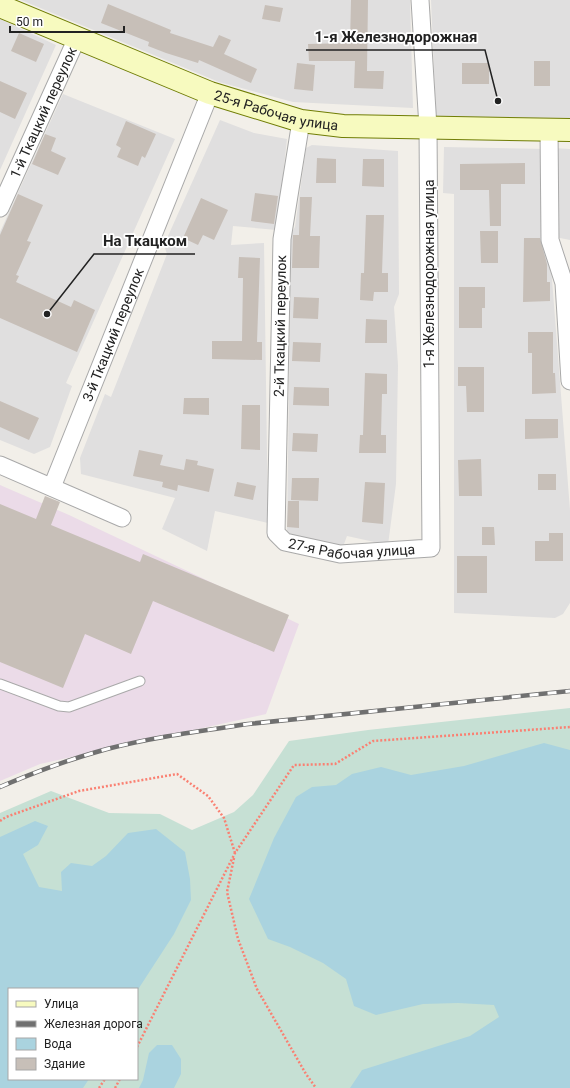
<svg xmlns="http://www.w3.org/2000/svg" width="570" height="1088" font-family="Roboto,sans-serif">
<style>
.residential{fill:#e0dfdf}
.industrial{fill:#ebdbe8}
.wetland{fill:#c6e0d4;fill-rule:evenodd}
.water{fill:#aad3df}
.building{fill:#c7bfb8}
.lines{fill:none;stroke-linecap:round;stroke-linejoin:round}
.service-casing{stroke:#a9a9a9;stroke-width:11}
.minor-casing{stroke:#a9a9a9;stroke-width:19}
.secondary-casing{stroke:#707d05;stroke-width:24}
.path{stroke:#fa8072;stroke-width:2.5;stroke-dasharray:2 2;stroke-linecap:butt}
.service{stroke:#fff;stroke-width:9}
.minor{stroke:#fff;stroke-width:17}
.secondary{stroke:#f7fabf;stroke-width:22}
.rail-casing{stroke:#707070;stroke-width:4.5}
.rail{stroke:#fff;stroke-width:3;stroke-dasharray:9;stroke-linecap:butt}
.labels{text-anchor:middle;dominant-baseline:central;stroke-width:3.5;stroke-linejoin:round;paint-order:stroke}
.street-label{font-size:14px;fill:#222;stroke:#fff}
.leader{fill:none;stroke:#222;stroke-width:1.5}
.callout-dot{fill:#222;stroke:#fff;stroke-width:1.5}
.callout-label{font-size:15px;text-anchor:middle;font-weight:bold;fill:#222;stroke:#fff;stroke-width:3.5;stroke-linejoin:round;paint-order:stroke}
</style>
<rect width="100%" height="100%" fill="#f2efe9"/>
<path class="residential" d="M21,0H410L413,108L293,102L219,82Z
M431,0H570V118H436Z
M0,19L56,45L0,170Z
M63,94L175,139L66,383L72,386L50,447L34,454L0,440V232Z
M220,120L254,133L287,139L277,230L233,226L231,245L264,243L268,523L215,511L207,551L162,529L175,498L81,474L80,458L105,394L111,397L167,254L164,245Z
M312,145L398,151L399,294L394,307L398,365L396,484L388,545L347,536L344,544L337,545L287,534L291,234L295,227L306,148Z
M444,147L547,149L549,241L570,510V603L563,614L555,618L454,613V194L443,193Z
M552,148L570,149V240L555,237Z"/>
<path class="industrial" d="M0,485L69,515L299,624L266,714L40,764L0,781Z"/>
<path class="wetland" d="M570,708V1088H0V813L51,791L109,813L160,814L192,830L234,812L253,795L289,741L368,730ZM9,989H137V1079H9Z"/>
<path class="water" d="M544,743L570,750V1088H350L362,1070L470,1036L499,1017L494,1005L458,1003L423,1004L376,1015L354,1006L346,979L323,963L290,947L268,939L249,899L274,838L296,797L312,787L336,785L352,774L381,767L411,775L464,766Z
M35,821L48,826L38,845L23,854L39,887L62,891L61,872L71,863L92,866L106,856L128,833L156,829L185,852L190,879L191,900L174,934L137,991V989H9V1079H89L83,1088H0V837Z
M157,1045H172L181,1059V1074L174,1088H139L143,1080L149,1053Z"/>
<path class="building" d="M351,0H368L367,71H384L383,89L354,88L355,61H309L308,44L350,43Z
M108,4L171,30L170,33L213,47L219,35L231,40L224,54L257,69L251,83L199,60L198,63L166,53L148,46L149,42L101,23Z
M265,5L283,8L280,22L262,19Z
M19,33L44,44L36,62L11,51Z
M534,61H550V86H534Z
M297,63L315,65L313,91L294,89Z
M462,63H489V84H462Z
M0,81L27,93L15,119L0,112Z
M126,121L156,134L145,158L142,156L138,166L117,157L121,148L116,145Z
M45,134L56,138L51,151L66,158L58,175L32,164Z
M317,158L336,159V183H316Z
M363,159H384V187L362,186Z
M525,163V184H501V226H490L489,190H460V164Z
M255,193L278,196L274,224L251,221Z
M18,194L43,205L27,241L31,242L16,275L19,276L16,282L71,307L74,300L95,310L77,352L0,318V235Z
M300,197H312L310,236H320L319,268H292L293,235H299Z
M201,198L228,210L214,240L203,235L198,245L183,238Z
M366,215H384L382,273H388V292H374L373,301L360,300L361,273H364Z
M480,231H498V263H481Z
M524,238H540L547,264V282H550V301L523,302Z
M239,257L260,258L257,342H262V360L212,359V341H242L243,278H238Z
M459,287H485V308H482V328H459Z
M294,297L319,298L318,319L293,318Z
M366,319L387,320V343H365Z
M528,332H553V373H555L556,393L532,394V353H528Z
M293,342L321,343L320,362L292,361Z
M458,367H484V412H467L466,386H458Z
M365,373L387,374V394H382L381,435H386V453H359L360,435H363Z
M294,387L329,388V406L293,405Z
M184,398H209V415L183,414Z
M0,401L39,418L29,440L0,427Z
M242,405H260V450L241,449Z
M525,419H558V438L525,439Z
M293,433L318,434L317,452L292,451Z
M139,450L163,455L160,465L184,470L186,459L198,461L197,465L214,469L209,492L178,485L177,491L162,487L163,482L133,476Z
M481,459L482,496H459L458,460Z
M538,474H556V490H538Z
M292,478H319L318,501L291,500Z
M237,482L256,486L253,500L234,496Z
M365,482L385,483L383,524L362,522Z
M45,496L60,502L51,525L140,562L143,554L289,615L274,652L153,601L131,654L85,634L63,688L0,662V504L36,519Z
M288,501H299V528L287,527Z
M482,527H494L495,545H482Z
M549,533H563V561H535V541H549Z
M457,556H487V593H457Z"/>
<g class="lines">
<g class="service-casing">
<path id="service" d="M0,684L59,706L69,707L140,681"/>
</g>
<g class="minor-casing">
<g id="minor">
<path id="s1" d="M301,121L282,239L276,533L285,542L340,554L431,548L428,127L420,0"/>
<path d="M549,129L550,240L564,283L570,381"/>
<path id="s2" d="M0,208L77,38"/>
<path d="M0,465L122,518"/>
<path id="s3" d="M52,487L210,93"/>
</g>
</g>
<g class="secondary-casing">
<g id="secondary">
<path id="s4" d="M0,6L210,93L301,121L343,126L570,130"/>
</g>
</g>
<path class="path" d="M0,821L6,817L79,791L177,774L208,796L224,818L235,853
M234,858L227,892L238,939L257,989L306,1074L316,1088
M137,1047L235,853L294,765L335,764L373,741L570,727
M99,1088L105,1079
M115,1088L120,1079"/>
<use href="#service" class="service"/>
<use href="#minor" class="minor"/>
<use href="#secondary" class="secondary"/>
<g class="rail-casing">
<path id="rail" d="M0,787C35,772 70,759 107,749C153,737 201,731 248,724L570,691"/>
</g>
<use href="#rail" class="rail"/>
</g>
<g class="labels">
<g class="street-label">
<text stroke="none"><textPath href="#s4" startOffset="296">25-я Рабочая улица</textPath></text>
<text stroke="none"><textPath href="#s2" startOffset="105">1-й Ткацкий переулок</textPath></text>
<text transform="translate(429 274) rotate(-90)">1-я Железнодорожная улица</text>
<text transform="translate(280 326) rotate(-89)">2-й Ткацкий переулок</text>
<text stroke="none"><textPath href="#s3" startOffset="164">3-й Ткацкий переулок</textPath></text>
<text stroke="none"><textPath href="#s1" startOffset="494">27-я Рабочая улица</textPath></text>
</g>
</g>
<path class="leader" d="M498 101L485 50H306M47 314L94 254H195"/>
<g class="callout-dot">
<circle cx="498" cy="101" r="4"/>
<circle cx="47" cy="314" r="4"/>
</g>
<g class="callout-label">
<text x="396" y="42">1-я Железнодорожная</text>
<text x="145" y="246">На Ткацком</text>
</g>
<rect x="8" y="988" width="130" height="92" fill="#ffffff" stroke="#a7a7a7"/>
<rect x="16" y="1001" width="20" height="6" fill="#f7fabf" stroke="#a7a7a7"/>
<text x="44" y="1008" font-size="12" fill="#222222">Улица</text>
<rect x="16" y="1021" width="20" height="6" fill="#707070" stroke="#a7a7a7"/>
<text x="44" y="1028" font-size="12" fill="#222222">Железная дорога</text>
<rect x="16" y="1038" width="20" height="12" fill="#aad3df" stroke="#a7a7a7"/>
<text x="44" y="1048" font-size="12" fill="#222222">Вода</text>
<rect x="16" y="1058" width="20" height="12" fill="#c7bfb8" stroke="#a7a7a7"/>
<text x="44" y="1068" font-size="12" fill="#222222">Здание</text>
<path d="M10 26v6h114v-6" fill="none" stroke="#222222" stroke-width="2"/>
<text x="16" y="26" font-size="12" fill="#222222" stroke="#ffffff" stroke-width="3" paint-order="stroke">50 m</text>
</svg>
